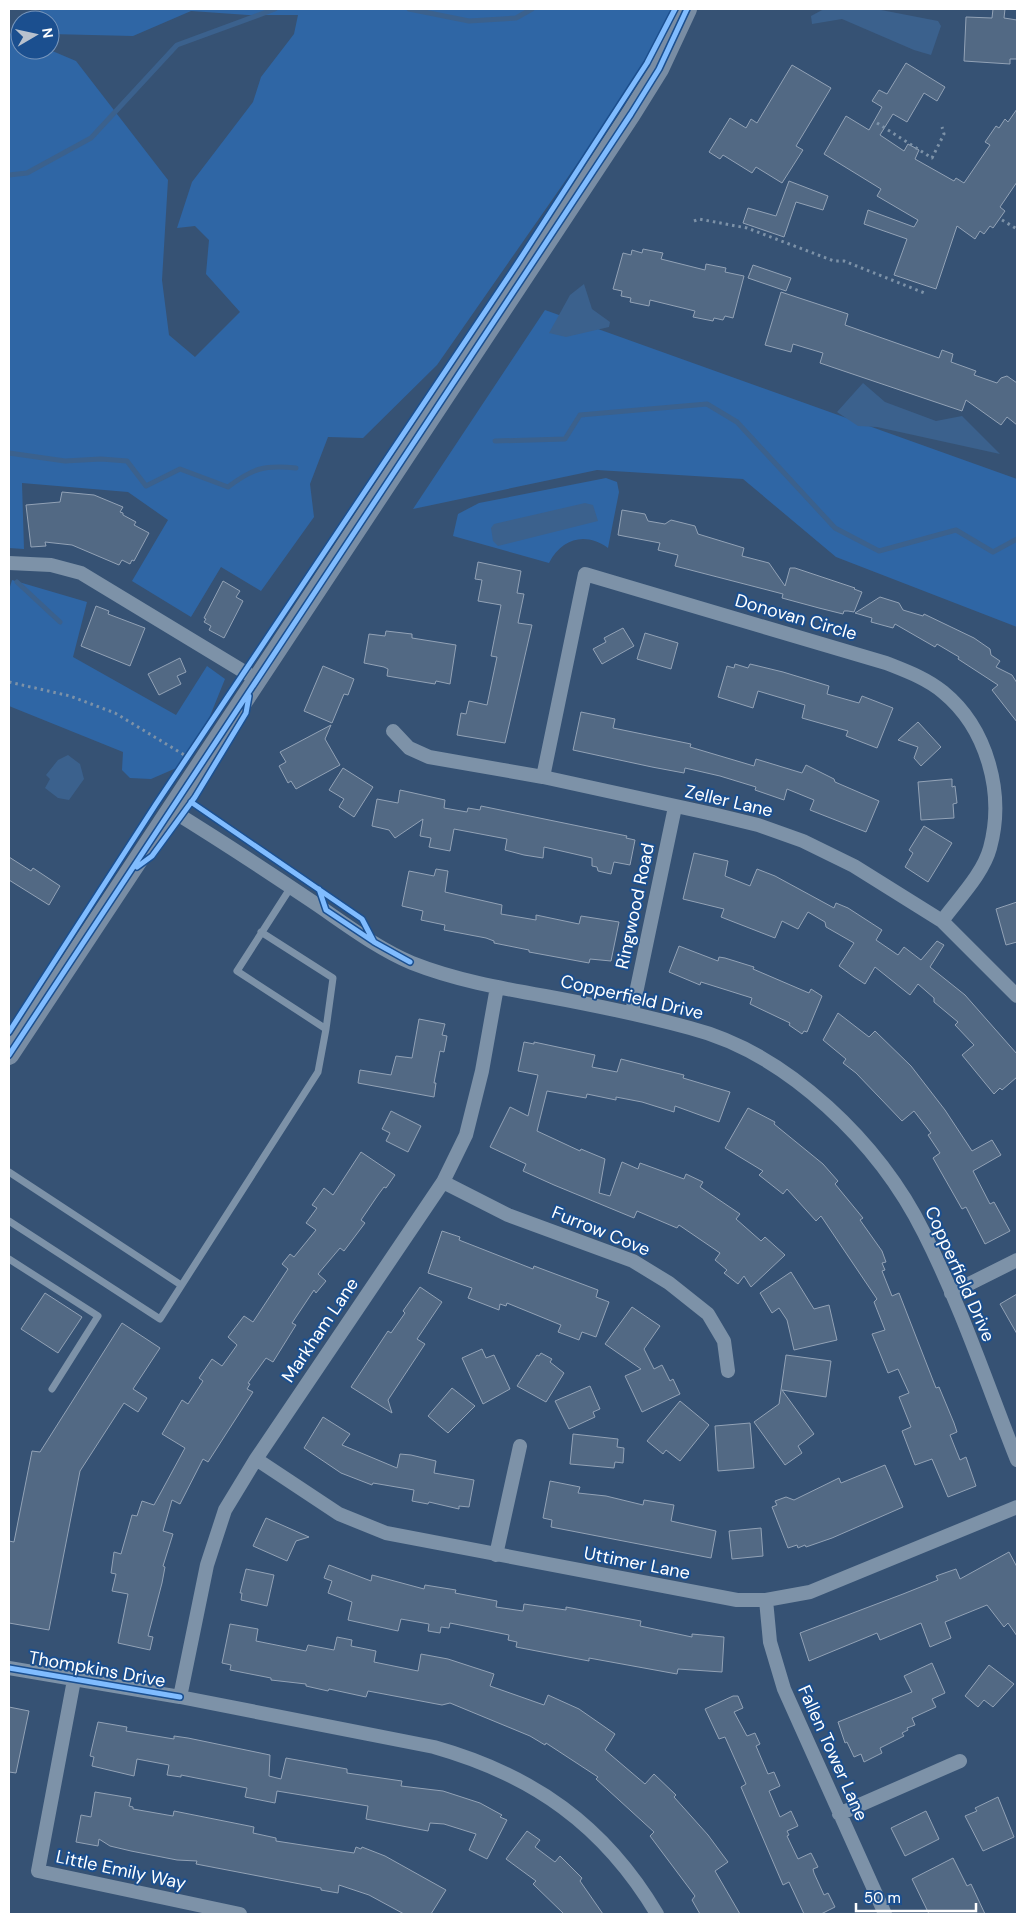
<svg xmlns="http://www.w3.org/2000/svg" width="1026" height="1923" font-family="'DM Sans',sans-serif">
<style>
.green{fill:#2f66a5}
.water{fill:#3b618d}
.lines{fill:none;stroke-linecap:round;stroke-linejoin:round}
.stream{stroke:#3b618d;stroke-width:5}
.building{fill:#526984;stroke:#92a2b6}
.path{stroke:#7d92a8;stroke-width:3;stroke-dasharray:2.5 4;stroke-linecap:butt}
.lane{stroke:#7d92a8;stroke-width:7}
.street{stroke:#7d92a8;stroke-width:14}
.secondary{stroke:#798da4;stroke-width:20}
.cycleway-casing{stroke:#1b4f8f;stroke-width:8}
.cycleway{stroke:#80bcff;stroke-width:5}
.labels{text-anchor:middle;dominant-baseline:central;stroke-width:4;stroke-linejoin:round;paint-order:stroke}
.street-label{font-size:18px;fill:#fff;stroke:#1b4f8f}
</style>
<rect width="100%" height="100%" fill="#365274"/>
<path class="green" d="M41,9H673L670,18L614,111L437,365L363,438L328,437L310,484L314,517L261,591L221,567L191,617L132,581L168,520L128,492L22,483L24,549L9,548V33L20,38V50H50L76,61L168,180L162,280L169,335L195,357L240,312L206,274L209,240L195,226L177,228L192,182L253,102L261,77L294,34L298,15H248L191,11L133,36L50,34V20H36Z
M545,310L1017,479V627L836,557L743,479L597,470L413,509Z
M606,478L617,482L619,492L608,548C586,532 562,538 549,563L453,536L458,514L479,503Z
M12,580L87,602L73,657L176,715L207,666L225,679L210,716L181,766L151,779L130,778L122,770L123,752L9,706V590Z"/>
<path class="water" d="M824,9H876L938,21L941,26L931,55L914,50L842,19L812,24L811,16Z
M584,284L592,309L610,322L609,327L566,337L549,333L570,295Z
M863,383L885,402L936,421L962,416L1000,454L877,427L858,426L837,412Z
M585,503L593,505L598,521L498,546L493,541L491,528L494,524Z
M68,755L80,764L84,779L69,800L58,798L45,788L50,779L46,775L58,760Z"/>
<g class="lines">
<path class="stream" d="M409,9L469,21L516,18L532,9
M9,175L27,173L91,138L177,45L275,9
M495,441L565,439L580,415L707,404L737,422L835,528L879,551L956,530L993,552L1017,539
M9,453L65,461L101,459L127,461L146,486L180,469L228,487C253,468 264,465 296,468
M17,582L60,622"/>
</g>
<path class="building" d="M993,9H1005L1004,18L1017,20V59H1010V64L964,61L966,17L992,18Z
M906,63L945,87L937,101L924,93L907,122L893,114L880,135L904,151L908,144L919,150L915,159L954,181L956,178L964,183L990,145L985,142L996,126L999,128L1005,119L1008,122L1017,109V182L1000,207L1005,211L993,228L990,226L984,234L980,231L975,239L957,226L936,289L894,275L907,239L864,224L868,210L914,227L918,220L877,196L881,189L824,154L846,116L869,130L882,107L872,101L879,90L887,94Z
M792,65L831,88L796,146L803,150L782,183L756,167L752,173L723,155L720,159L709,152L730,118L746,128L751,119L757,123Z
M789,181L828,196L823,210L796,202L784,237L743,223L748,208L776,216Z
M643,249L663,253L661,259L705,270L706,264L726,268L725,272L744,276L733,318L725,316L723,320L714,318L713,321L693,317L695,311L650,300L649,306L630,302L631,298L621,296L622,291L613,289L623,253L631,255L632,250L642,253Z
M753,265L791,278L786,291L748,278Z
M781,292L848,314L845,325L939,358L942,350L953,354L951,362L976,371L974,375L997,383L1001,378L1007,376L1017,383V425L1007,417L1001,425L966,400L962,411L820,363L823,353L793,344L791,352L765,345Z
M62,492L94,495L123,507L120,512L123,513V515L136,522L134,525L149,533L134,561L132,560L130,564L122,560L119,565L72,545L45,542L46,546L31,547L26,505L60,502Z
M622,510L645,514L648,521L665,524L671,520L695,526L698,534L744,548L742,556L769,563L785,586L790,568H795L855,588L854,589L862,592L854,612L848,611H844L843,614L819,608L782,598L783,594L675,566L678,555L658,550L660,543L618,535Z
M478,562L521,571L517,593L524,594L518,623L532,625L505,743L457,735L461,713L466,714L469,701L487,705L497,657L491,656L501,605L478,601L482,580L475,579Z
M223,581L240,591L236,597L243,601L224,638L209,630L211,626L204,622L206,619L204,618Z
M880,597L899,603L903,610L923,616L924,614L974,638L990,649L991,655L1000,661L996,667L1012,675L1017,683V722L992,690L998,685L958,659L959,657L937,644L935,647L895,624L893,628L871,622L872,618L855,613Z
M96,606L109,611L108,614L145,628L130,666L81,646Z
M623,628L634,646L602,664L593,649L606,642L604,638Z
M386,631L412,634V638L456,645L450,684L436,681L435,684L387,676L388,669L384,667L364,663L369,634L385,636Z
M645,633L678,643L671,669L637,659Z
M180,658L186,672L177,676L181,684L159,695L148,674Z
M735,664L748,668L750,664L783,672L829,686L827,694L859,703L862,696L893,708L877,748L846,736L848,731L802,718L805,705L758,691L753,708L718,697L727,666L734,668Z
M323,666L354,679L348,695L344,694L332,723L304,711Z
M581,712L615,719L613,728L691,744L690,747L754,766L756,759L802,773L806,765L834,779L835,782L879,801L866,832L810,810L814,800L787,789L784,800L755,790L756,787L720,776L685,768L684,773L652,767L573,750Z
M918,722L941,747L921,766L914,758L918,747L898,740Z
M331,725L325,739L340,765L296,789L291,781L288,783L279,766L286,762L280,752Z
M343,768L373,787L354,817L339,807L344,799L329,790Z
M952,779V787L955,786L957,803L953,804L954,818L921,820L918,782Z
M400,790L445,800L444,808L467,812L468,808L480,810L481,806L627,836L626,838L635,840L630,865L614,862L611,874L598,871L597,867L592,866V858L544,847L543,858L524,855L505,850L507,839L454,829L450,851L429,847L431,838L420,836L423,819L395,838L389,830L372,826L377,799L398,803Z
M924,826L952,843L928,882L905,867L913,853L909,850Z
M694,853L728,861L725,876L750,886L757,869L775,876L834,908L836,903L848,908L882,930L876,940L898,955L904,947L921,960L937,941L944,945L930,967L965,995L1017,1054V1077L1002,1090L1000,1088L994,1094L962,1055L974,1045L955,1025L958,1022L934,1002V998L918,984L910,995L875,967L865,984L854,977L839,966L854,943L826,927L825,922L808,912L798,929L782,921L775,938L721,917L724,909L683,899Z
M9,857L31,871L33,868L60,886L49,905L9,880Z
M436,869L448,871L445,892L502,905L501,914L536,920V915L579,924L581,916L619,922L611,961L590,959L589,963L529,952V950L494,943V941L486,938L444,930L445,925L421,920L423,911L402,906L409,871L434,876Z
M1017,902V942L1006,945L996,909Z
M679,946L718,961L719,957L725,958L754,967L753,969L809,993L811,989L822,996L807,1032L804,1031L802,1034L789,1025L790,1023L750,1004L752,998L701,982L700,985L669,972Z
M838,1013L869,1037L875,1031L911,1066L945,1110L972,1151L992,1140L1001,1155L973,1171L990,1204L994,1202L1010,1231L985,1244L966,1207L962,1209L933,1158L940,1153L928,1135L931,1133L914,1111L902,1121L856,1073L843,1063L846,1059L823,1040Z
M419,1019L445,1024L442,1035L447,1036L444,1052L440,1051L434,1083H436L434,1097L358,1083L360,1070L391,1075L396,1056L412,1058Z
M524,1042L534,1044V1042L595,1055L592,1067L617,1072L621,1059L684,1075L683,1078L730,1092L719,1122L675,1106L674,1112L642,1102L616,1097V1100L587,1094L586,1098L547,1091L537,1131L580,1151L581,1149L605,1159L599,1193L610,1196L622,1162L638,1169L640,1163L684,1179L686,1174L703,1182L700,1187L740,1214L736,1219L761,1241L765,1237L785,1255L751,1287L744,1276L738,1284L724,1273L727,1270L715,1260L720,1253L679,1225L677,1228L637,1211L634,1218L554,1185L523,1171L526,1164L490,1147L510,1107L528,1116L538,1075L518,1071Z
M748,1108L775,1122L774,1124L823,1164L838,1181L835,1184L863,1218L860,1220L882,1251L886,1262L882,1263L885,1270L882,1271L892,1296L899,1293L936,1388L939,1387L954,1423L957,1432L950,1435L960,1460L966,1457L976,1486L948,1497L932,1459L915,1465L902,1431L911,1427L899,1397L909,1393L898,1369L888,1373L872,1334L885,1330L874,1302L877,1299L821,1216L816,1221L787,1189L783,1194L759,1175L763,1171L725,1148Z
M391,1111L421,1126L408,1152L386,1141L390,1133L382,1129Z
M361,1152L395,1175L386,1188L384,1187L378,1195L361,1220L365,1223L344,1251L340,1248L318,1274L326,1281L316,1293L314,1290L292,1323L296,1325L273,1362L266,1358L248,1383L250,1384L247,1389L253,1392L208,1462L203,1459L180,1504L172,1500L163,1531L173,1534L163,1566L165,1567L162,1583L148,1636L153,1637L150,1650L118,1643L128,1594L112,1591L116,1574L111,1573L114,1552L121,1554L132,1515L137,1516L142,1501L154,1505L185,1448L162,1434L182,1400L188,1404L203,1381L199,1378L212,1359L222,1366L237,1345L228,1337L244,1316L253,1322L288,1269L282,1264L290,1254L294,1257L316,1230L306,1223L317,1208L312,1205L324,1188L333,1195Z
M442,1231L460,1237L459,1240L533,1269L534,1266L598,1290L596,1297L609,1302L596,1337L582,1332L579,1340L558,1332L561,1325L507,1303L506,1306L500,1304L499,1310L468,1298L472,1288L428,1273Z
M791,1272L814,1309L829,1305L837,1340L794,1350L787,1320L779,1308L772,1313L760,1293Z
M420,1287L442,1302L417,1339L425,1344L388,1400L392,1413L351,1387L388,1331L391,1333L405,1313L403,1311Z
M45,1293L82,1317L58,1353L21,1329Z
M1017,1294V1334L1000,1304Z
M632,1307L660,1326L644,1349L654,1369L662,1365L670,1381L673,1379L680,1394L642,1412L625,1376L641,1369L605,1344Z
M122,1323L160,1348L133,1389L147,1398L138,1412L124,1403L80,1471L49,1630L9,1623V1541L14,1542L32,1451L40,1452Z
M482,1349L486,1358L494,1355L510,1389L483,1404L462,1358Z
M541,1353L552,1359L550,1362L564,1373L546,1402L517,1386L537,1355L539,1356Z
M786,1355L831,1361L826,1397L782,1390L814,1434L798,1446L802,1453L785,1465L754,1422L779,1404Z
M590,1386L600,1409L593,1412L595,1417L569,1429L555,1401Z
M452,1388L475,1406L448,1433L428,1416Z
M680,1401L709,1425L680,1461L666,1450L663,1454L647,1441Z
M323,1417L350,1434L342,1445L397,1468L400,1454L411,1455L436,1461L434,1473L474,1480L469,1507L459,1506V1509L429,1502L428,1504L412,1501L414,1490L373,1483L372,1485L341,1473L304,1448Z
M750,1423L754,1468L718,1471L715,1426Z
M573,1434L618,1439L617,1447L624,1448L623,1463L615,1462L614,1468L570,1464Z
M885,1465L903,1507L832,1538L806,1547L805,1545L798,1548L797,1545L788,1548L772,1507L777,1505L775,1501L786,1497L794,1500L839,1478L841,1483Z
M550,1481L580,1487L578,1493L606,1496L643,1505L644,1500L674,1505L671,1521L716,1531L711,1558L551,1527L552,1520L543,1518Z
M266,1518L309,1537L296,1541L287,1561L253,1546Z
M761,1528L763,1556L732,1559L729,1531Z
M1009,1552L1017,1567V1636L1008,1623L1004,1627L987,1605L945,1622L951,1638L930,1647L921,1623L880,1640L877,1633L809,1661L800,1633L903,1594L938,1580L936,1576L956,1569L960,1579Z
M329,1565L371,1581L372,1575L424,1589L425,1585L456,1590L455,1593L497,1601L496,1607L523,1611L524,1604L566,1610V1607L641,1621L640,1626L692,1637V1634L724,1637L722,1672L678,1669L677,1674L589,1658V1661L516,1647L517,1642L508,1640L509,1635L450,1623L449,1628L441,1627L440,1633L428,1631L429,1624L401,1619L398,1631L348,1620L352,1602L328,1593L332,1581L324,1578Z
M246,1569L274,1575L267,1606L241,1600L242,1593H240Z
M230,1624L258,1629L256,1641L306,1651L308,1645L334,1650L337,1637L352,1640L351,1646L376,1651L374,1662L418,1671L421,1654L448,1659L494,1674L490,1686L544,1705L548,1695L579,1709L615,1734L605,1750L645,1784L654,1774L676,1795L674,1797L708,1835L728,1862L715,1871L740,1914H700L692,1900L695,1896L650,1836L654,1832L596,1779L598,1777L546,1743L545,1745L530,1736L450,1703L442,1705L368,1691L366,1697L329,1689L328,1691L306,1686V1684L271,1680V1678L230,1670L231,1665L222,1663Z
M932,1663L945,1693L932,1699L936,1707L912,1718L915,1725L907,1728L908,1730L902,1733L904,1736L880,1748L882,1753L864,1762L861,1754L854,1757L847,1742L845,1743L838,1722L912,1692L904,1676Z
M989,1665L1014,1684L993,1707L984,1700L978,1707L965,1696Z
M733,1696H738L743,1708L734,1712L747,1736L755,1733L760,1744L756,1746L768,1774L774,1772L780,1786L769,1791L780,1817L791,1811L798,1826L787,1831L789,1835L787,1836L798,1859L811,1853L818,1867L813,1869L814,1873L824,1895L828,1893L835,1907L821,1914H804L789,1882L783,1885L741,1787L746,1784L725,1737L719,1739L705,1709Z
M9,1707L29,1711L16,1773L9,1772Z
M98,1722L127,1727L126,1731L174,1739V1736L188,1738L270,1755L269,1776L281,1779L286,1758L347,1769V1773L402,1781L401,1786L443,1791L480,1803L502,1815L500,1817L507,1820L487,1859L469,1850L476,1834L444,1824L430,1823L428,1831L366,1819L368,1806L277,1791L275,1803L245,1797L247,1788L181,1775V1777L167,1775L169,1765L137,1759L134,1776L92,1766L94,1757L90,1756Z
M95,1792L131,1798L129,1806L133,1807V1809L173,1816L174,1811L254,1827L253,1833L276,1838V1841L354,1853L356,1847L361,1849L362,1847L385,1856L446,1890L431,1914H404L369,1895L339,1885L338,1893L321,1890V1888L196,1864L197,1861L177,1860L131,1851L110,1846L99,1839L98,1846L76,1842L81,1815L91,1817Z
M998,1797L1014,1837L983,1851L965,1816L977,1811L975,1808Z
M926,1811L939,1839L905,1856L891,1828Z
M527,1831L540,1840L535,1847L555,1862L560,1856L582,1878L580,1881L603,1914H564L533,1884L536,1881L506,1859Z
M953,1858L967,1886L971,1884L985,1914H929L912,1879Z"/>
<g class="lines">
<path class="path" d="M877,123L932,158L944,134L942,127
M1002,220L1017,229
M694,221L699,219L747,228L834,261H844L927,294
M9,682L70,696L115,713L186,756"/>
<path class="lane" d="M261,932L333,978L326,1029L237,971L291,887
M9,1172L181,1285
M9,1221L160,1319L318,1072L326,1029
M9,1259L98,1316L52,1389"/>
<path class="street" d="M9,563L51,565L81,573L256,679
M393,731L409,748L429,757L543,777L717,815L758,825L803,841L854,866L942,921L1017,996
M543,777L585,574L886,663C906,671 926,678 943,692C987,728 1005,793 990,848C983,874 958,899 942,921
M171,810C218,839 264,869 310,900C343,922 376,948 412,963C455,980 500,988 545,996C594,1005 642,1015 690,1028C788,1053 880,1144 924,1233C961,1306 987,1384 1017,1460
M632,1012L675,807
M443,1182L508,1215L633,1261L669,1283L708,1314L724,1341L728,1371
M951,1293L1017,1260
M256,1459L339,1514L386,1533L737,1600H766L810,1592L1017,1507
M496,1555L520,1446
M766,1600L770,1642L784,1689L885,1914
M9,1668L180,1697L434,1747C533,1775 604,1825 657,1914
M74,1680L38,1871L240,1914
M180,1697L207,1565L225,1510L256,1459L443,1182L466,1135L482,1071L497,987
M839,1814L960,1761"/>
<path class="secondary" d="M9,1055L631,114L659,69L687,9"/>
<g class="cycleway-casing">
<path id="cycleway" d="M191,802L362,919L374,942
M137,867L152,856L195,797L246,713L249,696
M319,889L326,910L374,942L410,962
M9,1032L156,804L517,264L647,63L675,9
M9,1055L631,114L659,69L687,9
M9,1668L180,1697"/>
</g>
<use href="#cycleway" class="cycleway"/>
</g>
<g class="labels">
<g class="street-label">
<text transform="translate(796 617) rotate(16)">Donovan Circle</text>
<text transform="translate(729 801) rotate(13)">Zeller Lane</text>
<text transform="translate(635 906) rotate(-78)">Ringwood Road</text>
<text transform="translate(632 997) rotate(13)">Copperfield Drive</text>
<text transform="translate(601 1231) rotate(22)">Furrow Cove</text>
<text transform="translate(960 1274) rotate(66)">Copperfield Drive</text>
<text transform="translate(320 1330) rotate(-56)">Markham Lane</text>
<text transform="translate(637 1563) rotate(11)">Uttimer Lane</text>
<text transform="translate(97 1669) rotate(10)">Thompkins Drive</text>
<text transform="translate(833 1753) rotate(66)">Fallen Tower Lane</text>
<text transform="translate(121 1870) rotate(12)">Little Emily Way</text>
</g>
</g>
<rect width="1026" height="1923" fill="none" stroke="#ffffff" stroke-width="20"/>
<g transform="translate(35 35) rotate(81)"><circle r="24" fill="#1b4f8f" stroke="#7695bc"/>
<path d="M0-4L9 19L0 12L-9 19Z" fill="#b9c2ce"/>
<text y="-8" font-size="14" font-weight="bold" text-anchor="middle" fill="#ffffff">N</text>
</g>
<path d="M856 1903v8h120v-8" fill="none" stroke="#ffffff" stroke-width="2.5"/>
<text x="864" y="1903" font-size="15" fill="#ffffff" stroke="#1b4f8f" stroke-width="4" paint-order="stroke">50 m</text>
</svg>
